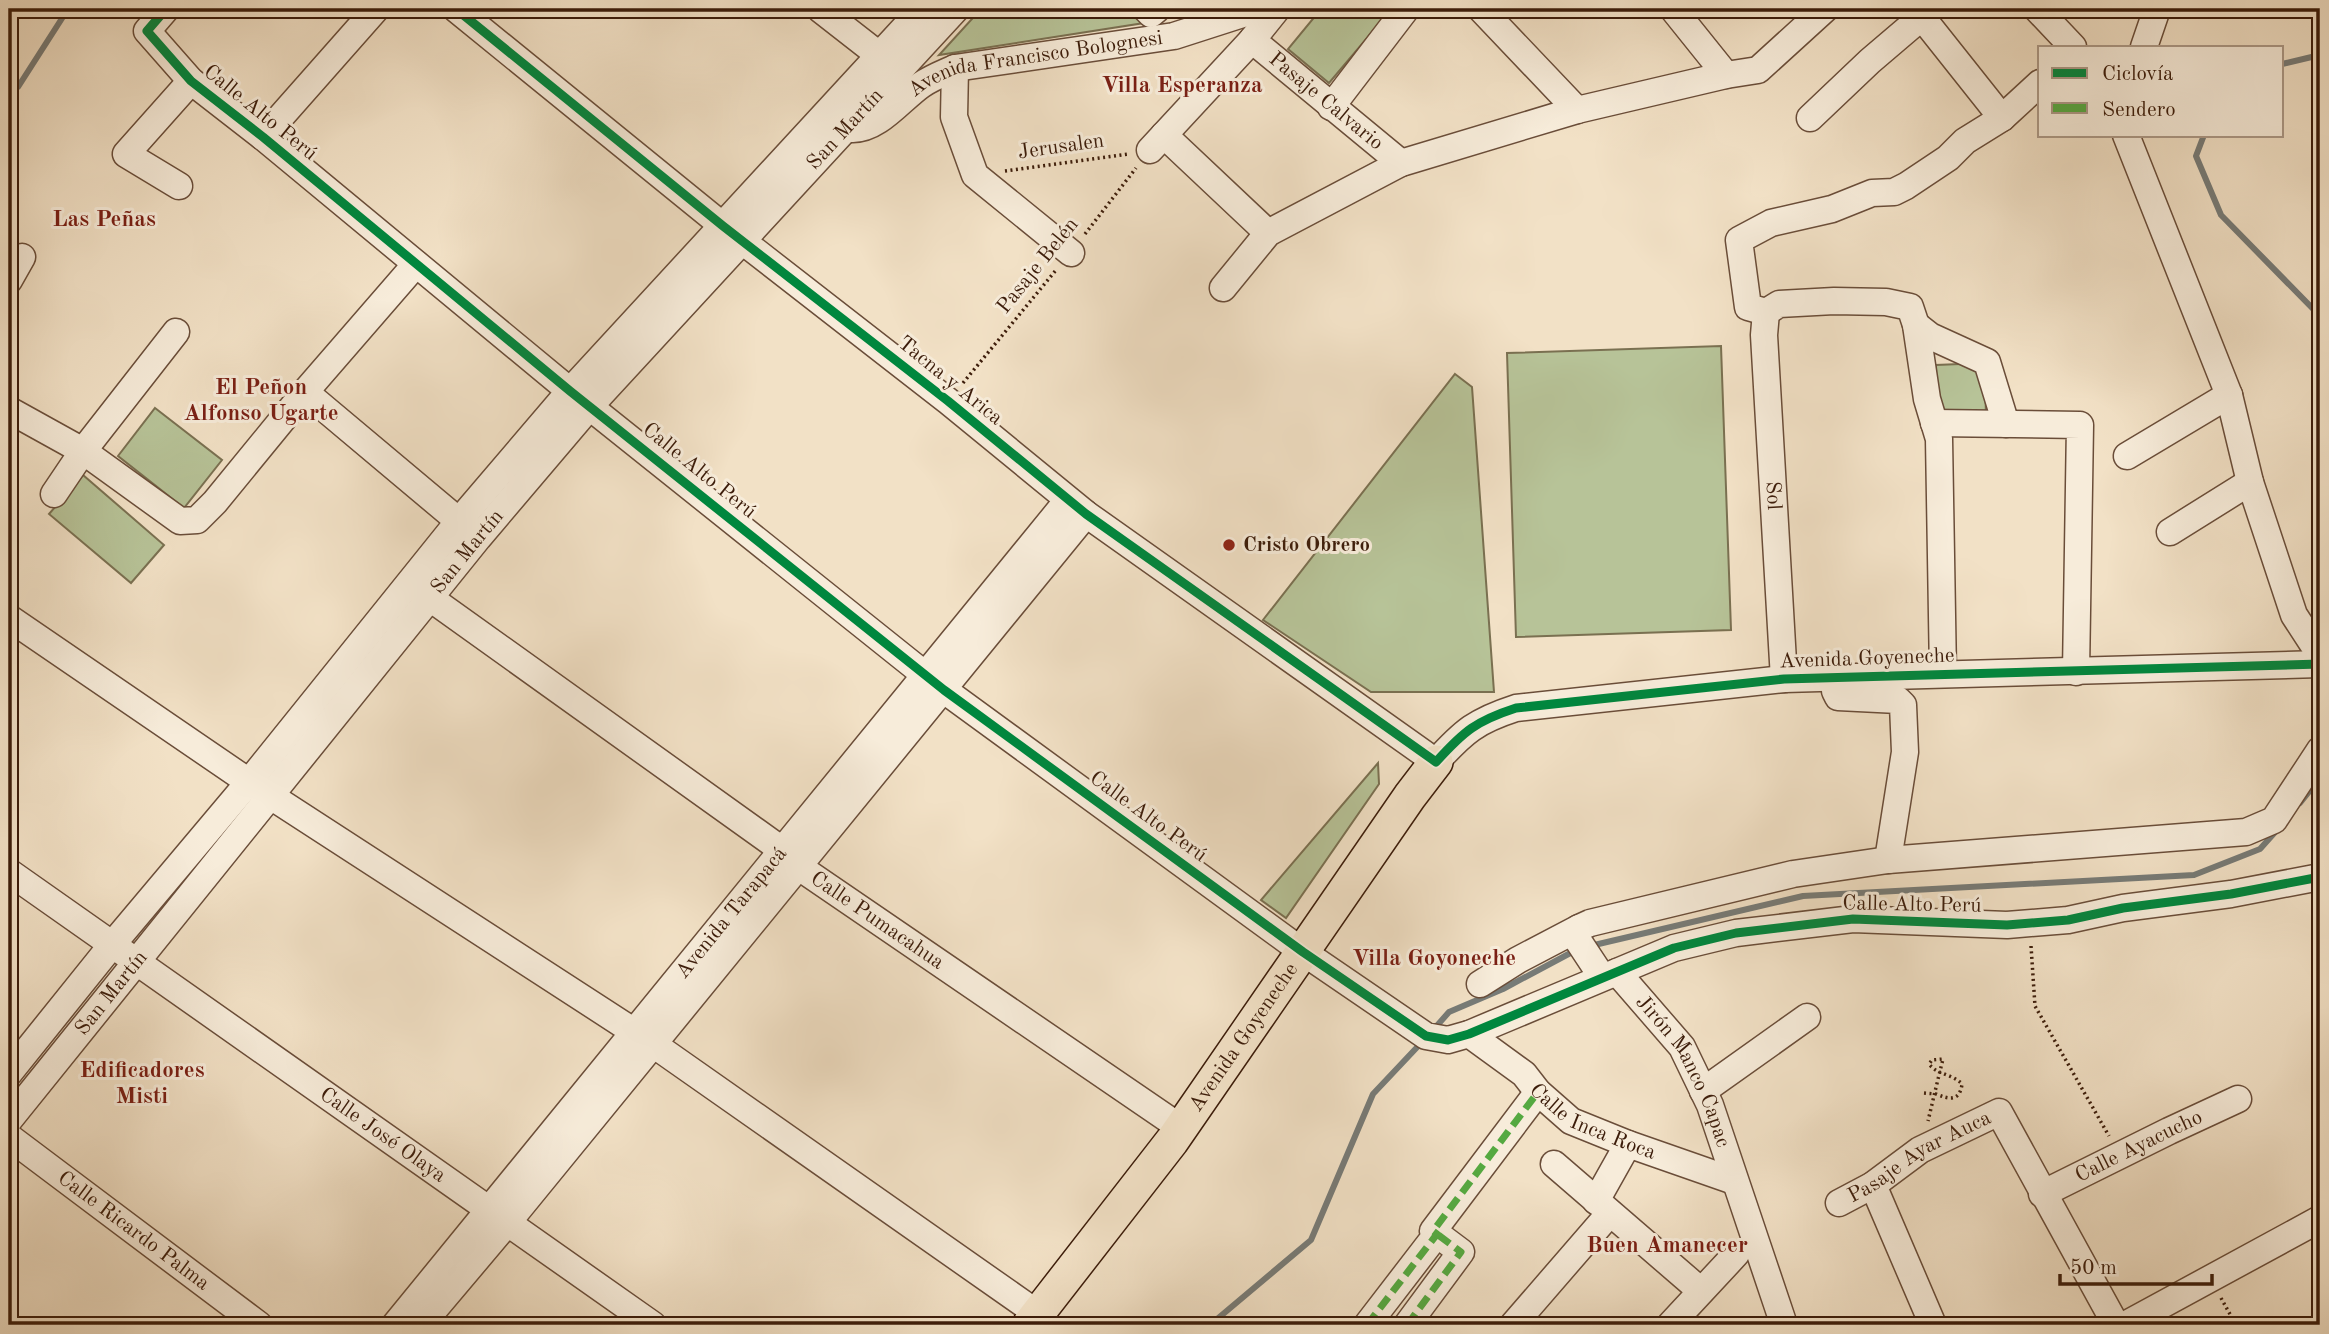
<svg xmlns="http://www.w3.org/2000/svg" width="2329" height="1334" font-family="'Old Standard TT',serif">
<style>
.green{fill:#b7c398;stroke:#7a7051;stroke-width:2}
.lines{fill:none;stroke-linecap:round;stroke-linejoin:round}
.stream{stroke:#777b77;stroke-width:6}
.minor-casing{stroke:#6a4d39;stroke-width:29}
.major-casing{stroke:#3c1c0a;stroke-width:36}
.path{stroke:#3c1c0a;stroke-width:3.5;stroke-dasharray:2 3.5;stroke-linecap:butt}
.minor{stroke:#f7ecda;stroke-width:26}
.major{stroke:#f2e1c6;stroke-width:33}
.quiet{stroke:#55a941;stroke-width:7;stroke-dasharray:14 7;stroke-linecap:butt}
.cycleway-casing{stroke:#f7ecda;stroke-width:13}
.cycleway{stroke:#00873e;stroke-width:9}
.poi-dot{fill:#8f2418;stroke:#f7ecda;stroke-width:2.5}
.labels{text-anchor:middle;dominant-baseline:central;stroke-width:6;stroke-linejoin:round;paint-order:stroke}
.street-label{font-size:21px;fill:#3c1c0a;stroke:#f7ecda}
.poi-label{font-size:21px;font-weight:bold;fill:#3c1c0a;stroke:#f7ecda;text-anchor:start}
.neighbourhood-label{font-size:23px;font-weight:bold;fill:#7a1f14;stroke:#f7ecda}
</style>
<rect width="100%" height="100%" fill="#f2e1c6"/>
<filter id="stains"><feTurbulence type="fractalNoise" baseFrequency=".00286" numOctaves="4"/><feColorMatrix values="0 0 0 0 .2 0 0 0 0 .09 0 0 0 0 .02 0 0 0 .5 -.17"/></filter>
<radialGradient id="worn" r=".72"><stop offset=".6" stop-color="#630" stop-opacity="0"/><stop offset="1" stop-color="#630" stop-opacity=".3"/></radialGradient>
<path class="green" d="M981,9H1127L1144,23L939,55Z
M1321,9H1387L1390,11L1329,83L1288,49Z
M1721,346L1731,630L1516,637L1507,353Z
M1985,363L1986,420L1937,421L1936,365Z
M1455,374L1472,387L1494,692H1371L1263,620Z
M155,408L222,460L184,508L118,456Z
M83,475L164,545L131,583L49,514Z
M1378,763L1379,784L1286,918L1261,900Z"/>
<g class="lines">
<path class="stream" d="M2282,64L2320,55
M9,90L18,87L68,9
M2204,135L2196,156L2221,215L2320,316
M2300,803L2320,778
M1590,946L1803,896L2194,875L2260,849L2277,830
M1434,1029L1449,1012L1503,989L1576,950
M1210,1325L1311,1240L1373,1094L1422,1042"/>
<g class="minor-casing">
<g id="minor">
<path d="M166,9L147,31L191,81L263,137L570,391L944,690L1303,952L1426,1036L1448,1040L1469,1034L1674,948L1736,933L1853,919L2007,925L2068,920L2123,908L2231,894L2320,877"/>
<path d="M456,9L723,226L948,401L1086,514L1436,762C1464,731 1476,721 1516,708L1784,679L2320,664"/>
<path d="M820,9L893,66"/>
<path d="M1146,9L1151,14L1157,9"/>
<path d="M1481,9L1577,110"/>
<path d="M1673,9L1726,75"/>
<path d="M2037,9L2073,47"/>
<path d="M1921,16L2002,118"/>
<path id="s1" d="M1252,40L1401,163"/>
<path d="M2144,47L2157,9"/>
<path d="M955,68L954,117L975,175L1071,253"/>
<path d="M1331,107L1406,9"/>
<path d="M1810,118L1870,61L1931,9"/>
<path id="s2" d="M852,129C878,130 901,99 921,85C931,78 944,73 955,68L1174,36L1258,9"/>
<path d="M1164,135L1268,233"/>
<path d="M2126,135L2229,395L2250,482L2294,615L2320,655"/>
<path d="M263,137L376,9"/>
<path d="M1150,150L1252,40L1277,9"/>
<path d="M179,186L126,154L191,81"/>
<path d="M9,280L22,257"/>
<path d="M1223,288L1268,233L1401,163L1577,110L1726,75L1758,70L1825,9"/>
<path id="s3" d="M1766,312L1764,335L1784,679"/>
<path d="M1916,325L1930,336L1987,362L2006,424"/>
<path d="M305,392L473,533"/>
<path d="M9,410L83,451L180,521L197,520L215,502L305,392L416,264"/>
<path d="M1934,423L2080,425L2076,672"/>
<path d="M2127,456L2229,395"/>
<path d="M54,494L83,451L176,332"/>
<path d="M2170,532L2250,482"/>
<path id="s4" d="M416,588L782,850L799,867L1181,1128"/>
<path d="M9,618L249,782L653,1044L1038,1314"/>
<path d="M1943,674L1939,439L1927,399L1916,325L1910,307L1886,302L1834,301L1779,304L1766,312L1748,307L1739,240L1771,223L1832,209L1872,193L1894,192L1906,186L1948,158L1965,141L2002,118L2040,83"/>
<path d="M1835,678V691L1838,697L1898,700L1903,705L1905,752L1888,860"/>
<path id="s5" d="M9,872L653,1325"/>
<path id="s6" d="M1617,972L1682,1047L1710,1105L1784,1325"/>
<path d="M1602,977L1577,939L1579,928L1590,923L1793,874L1888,860L2246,832L2274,820L2320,750"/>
<path d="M1480,984L1518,960L1579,928"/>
<path id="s7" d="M1469,1034L1524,1074L1538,1092L1571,1121L1628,1144L1734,1181"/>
<path d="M9,1073L111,946L249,782L459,521L570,391L922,9"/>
<path d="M1703,1091L1807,1017"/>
<path id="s8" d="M9,1120L478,538L590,406L956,9"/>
<path id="s9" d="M9,1137L259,1325"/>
<path d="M1554,1164L1701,1291"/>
<path d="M1873,1185L1933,1325"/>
<path id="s10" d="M2042,1194L2169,1131L2238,1099"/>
<path d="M1596,1201L1628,1144"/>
<path id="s11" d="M1839,1203L1873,1185L1920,1150L1999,1112L2116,1325"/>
<path id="s12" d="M395,1325L1068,500"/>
<path d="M421,1325L508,1222L1086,514"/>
<path d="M1367,1325L1437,1234L1433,1231L1538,1092"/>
<path d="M1407,1325L1461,1252L1437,1234"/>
<path d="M1513,1325L1610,1213"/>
<path d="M1670,1325L1736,1254"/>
<path d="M2125,1325L2320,1219"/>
</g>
</g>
<g class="major-casing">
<g id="major">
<path id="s13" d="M1029,1325L1172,1141L1410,796L1436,762"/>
</g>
</g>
<path class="path" d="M1005,171L1129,154
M1085,234L1136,168
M963,383L1056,270
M2031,946L2035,1006L2109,1136
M1924,1093L1936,1094C1950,1100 1960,1101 1962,1084C1953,1074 1937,1075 1929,1064L1932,1060L1943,1059C1938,1079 1933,1100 1928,1121
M2221,1298L2236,1325"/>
<use href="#minor" class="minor"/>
<use href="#major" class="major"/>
<path class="quiet" d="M1146,9L1151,14L1157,9
M1367,1325L1437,1234L1433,1231L1538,1092
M1407,1325L1461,1252L1437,1234"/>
<g class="cycleway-casing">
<path id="cycleway" d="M166,9L147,31L191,81L263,137L570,391L944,690L1303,952L1426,1036L1448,1040L1469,1034L1674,948L1736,933L1853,919L2007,925L2068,920L2123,908L2231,894L2320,877
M456,9L723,226L948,401L1086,514L1436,762C1464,731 1476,721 1516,708L1784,679L2320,664"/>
</g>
<use href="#cycleway" class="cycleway"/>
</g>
<circle class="poi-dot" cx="1229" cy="545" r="7"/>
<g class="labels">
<g class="street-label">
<text stroke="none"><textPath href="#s2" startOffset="201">Avenida Francisco Bolognesi</textPath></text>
<text stroke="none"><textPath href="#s1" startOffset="96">Pasaje Calvario</textPath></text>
<text transform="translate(260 113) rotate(39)">Calle Alto Perú</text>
<text stroke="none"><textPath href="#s8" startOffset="1297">San Martín</textPath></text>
<text transform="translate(1061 147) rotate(-8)">Jerusalen</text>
<text transform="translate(1038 266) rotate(-51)">Pasaje Belén</text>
<text transform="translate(950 381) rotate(39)">Tacna y Arica</text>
<text transform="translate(699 471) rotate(39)">Calle Alto Perú</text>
<text stroke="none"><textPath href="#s3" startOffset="184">Sol</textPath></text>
<text stroke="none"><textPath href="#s8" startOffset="730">San Martín</textPath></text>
<text transform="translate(1867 659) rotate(-2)">Avenida Goyeneche</text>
<text transform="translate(1148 817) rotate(36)">Calle Alto Perú</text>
<text transform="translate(1912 905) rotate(1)">Calle Alto Perú</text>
<text stroke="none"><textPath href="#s12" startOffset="532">Avenida Tarapacá</textPath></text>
<text stroke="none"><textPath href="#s4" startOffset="569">Calle Pumacahua</textPath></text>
<text stroke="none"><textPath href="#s8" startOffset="163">San Martín</textPath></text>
<text stroke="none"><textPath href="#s13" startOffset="359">Avenida Goyeneche</textPath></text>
<text stroke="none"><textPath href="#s6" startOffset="121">Jirón Manco Capac</textPath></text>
<text stroke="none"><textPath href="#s7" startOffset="154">Calle Inca Roca</textPath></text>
<text stroke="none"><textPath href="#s5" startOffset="457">Calle José Olaya</textPath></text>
<text stroke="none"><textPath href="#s10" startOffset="108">Calle Ayacucho</textPath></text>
<text stroke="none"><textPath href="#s11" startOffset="93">Pasaje Ayar Auca</textPath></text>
<text stroke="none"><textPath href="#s9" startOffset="156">Calle Ricardo Palma</textPath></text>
</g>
<g class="poi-label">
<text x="1243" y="545">Cristo Obrero</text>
</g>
<g class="neighbourhood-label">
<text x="1182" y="85">Villa Esperanza</text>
<text x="104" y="219">Las Peñas</text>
<text x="261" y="387">El Peñon<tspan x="261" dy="26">Alfonso Ugarte</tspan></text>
<text x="1434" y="958">Villa Goyoneche</text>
<text x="142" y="1070">Edificadores<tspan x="142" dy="26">Misti</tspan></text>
<text x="1667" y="1245">Buen Amanecer</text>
</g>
</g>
<rect width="2329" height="1334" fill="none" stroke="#f2e1c6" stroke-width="35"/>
<rect x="10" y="10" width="2308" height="1313" fill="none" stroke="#3c1c0a" stroke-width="3.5"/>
<rect x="18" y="18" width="2294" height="1299" fill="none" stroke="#3c1c0a" stroke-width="2"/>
<rect x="2038" y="46" width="245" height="91" fill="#f7ecda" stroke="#ac9987" stroke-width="2"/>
<rect x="2052" y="68" width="35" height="10" fill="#00873e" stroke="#ac9987" stroke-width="2"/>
<text x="2102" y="80" font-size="21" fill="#3c1c0a">Ciclovía</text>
<rect x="2052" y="103" width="35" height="10" fill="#55a941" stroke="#ac9987" stroke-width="2"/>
<text x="2102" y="116" font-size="21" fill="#3c1c0a">Sendero</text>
<path d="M2060 1274v10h152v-10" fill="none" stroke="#3c1c0a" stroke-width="3.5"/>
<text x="2070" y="1274" font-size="21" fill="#3c1c0a" stroke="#f7ecda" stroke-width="5" paint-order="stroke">50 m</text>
<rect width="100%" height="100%" filter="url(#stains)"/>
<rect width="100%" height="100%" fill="url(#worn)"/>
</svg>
